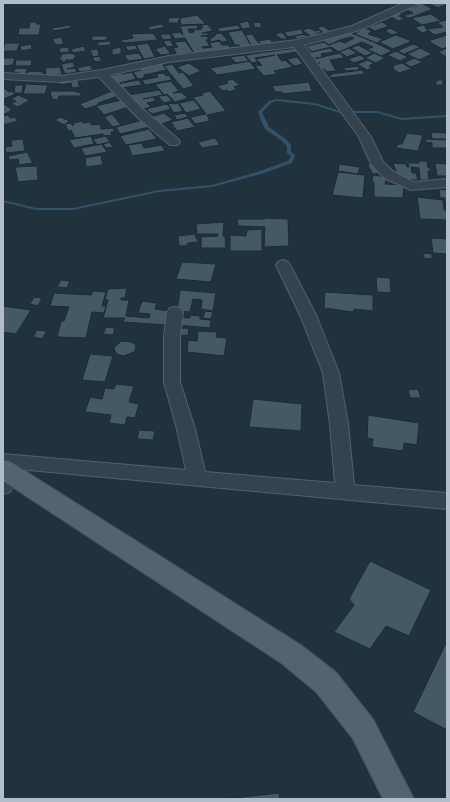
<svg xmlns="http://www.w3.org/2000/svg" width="450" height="802" font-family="'Alegreya Sans',sans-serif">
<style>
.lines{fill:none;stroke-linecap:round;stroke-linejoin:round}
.stream{fill:#335168;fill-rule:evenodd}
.building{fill:#445865;stroke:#1c2a36}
.minor-casing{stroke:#53616d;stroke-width:2}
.primary-casing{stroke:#414f5b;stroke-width:2}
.minor{fill:#35434f;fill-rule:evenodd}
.primary{fill:#53636f;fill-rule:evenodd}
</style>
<rect width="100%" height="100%" fill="#21323f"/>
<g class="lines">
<path class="stream" d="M276,99L315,103L340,111H377L402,118L447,115V117L402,120L377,113H340L315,105L276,101L271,103L262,112L269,127L286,139L291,145V152L295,155L292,163L261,174L212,187L159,192L73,210H36L3,202V200L36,208H73L159,190L212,185L257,172L288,161L291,156L287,153V146L282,141L265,129L262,123L258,112L269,101Z"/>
</g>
<path class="building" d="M421,3L433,9L410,18L402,16L413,13L405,9L417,6L413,4Z
M428,3H447V4L438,8Z
M398,12L403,14L399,16L405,19L398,21L388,15Z
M431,14L441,21L422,25L411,18Z
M197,15L206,24L181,25L180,18Z
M180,17L178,23H168L169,18Z
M447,20V32L434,35L427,29L443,27L437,22Z
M248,21L251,28L242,29L239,23Z
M30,22H37L36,24H41L39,35H18L19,28H29Z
M260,22L262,27L255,28L253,23Z
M382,22L389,26L375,31L368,27Z
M161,24L165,27L151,30L147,27Z
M207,24L213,31L202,33H207L209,35L201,36H206L209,39L206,40L210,46L202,47L203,48L212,47L209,43L219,41L222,45H229L230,49L194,53L185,38L175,39L171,33L180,32L183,35L180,26L197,25L198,29H188L190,33L194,32L193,30L202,29L201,28L203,27L201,25Z
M70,25L71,28L53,31L52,28Z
M238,25L241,29L220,32L217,28Z
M424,25L428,31L422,33L415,27Z
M323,26L330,31L324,33L317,28Z
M309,28L315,31L319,30L322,32L315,34L317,36L312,37L302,30Z
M365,28L372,31L368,34L383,39L377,43L354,34Z
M390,28L399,33L392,35L385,31Z
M301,29L304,34L288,37L284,32Z
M242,30L252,47L241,48L239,45H235L228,32Z
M347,31L378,44L392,51L381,56L367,49L373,47L362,42L339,52L331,47L312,52L306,46L324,42L328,45L340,41L345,43L354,38L351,37L340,40L329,45L322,40Z
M282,32L287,38V39H281L275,34Z
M153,33L158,40L125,43L122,42L121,40L133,38L131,34Z
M221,33L228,41L222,42L219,40L211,42L210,38L214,37L213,36L216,35L215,34Z
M160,34H170L172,39L163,40Z
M252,34L261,46L252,47L245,35Z
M303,34L309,36L297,39L294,36Z
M396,35L412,41L393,49L379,42Z
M447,35V47L442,49L428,41Z
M92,36H107V40L92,41Z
M61,37L64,44L56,45L52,39Z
M270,39L273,43L262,45L258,41Z
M170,40L174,46L167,47L163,41Z
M110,41L111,45L98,46V42Z
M185,41L193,52L177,55L173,48L178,47L174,42Z
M5,43H20L17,51H3Z
M148,43L155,57L144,59L136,45Z
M31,44L32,49L21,51L20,46Z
M413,44L421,47L404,54L397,51Z
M135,45L138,49L128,51L125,46Z
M358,45L373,53L365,56L351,48Z
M84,46L86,51L73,53L71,49Z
M165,46L171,54L161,55L155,49Z
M69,47V52L60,53L59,48Z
M121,47V54L112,55V49Z
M295,48L298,52L277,55L282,61L285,60L293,67L274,71L277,74L264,76L255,66L262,65L256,59L275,55L255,58L258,62L252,63L245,55Z
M330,48L334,52L321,54L323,57L311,59L306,53Z
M349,48L357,53L347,57L339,52Z
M420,48L432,54L419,60L407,54Z
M447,48L446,57L438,52Z
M98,49L99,56L93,57L90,50Z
M396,51L408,57L400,61L387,55Z
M68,53L75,54L74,55H77V57H75L73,60H66V62H61L62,60H59L62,54Z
M139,53L143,59L128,61L124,55Z
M340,53L344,58L330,60L336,71L326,72L324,69L319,70L315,64L320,63H316L313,59Z
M374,53L385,58L376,63L365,58Z
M244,55L249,61L236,63L230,57Z
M360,55L366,59L354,63L348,59Z
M99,56L102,61L95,62L92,57Z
M297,57L303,64L294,66L287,59Z
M3,58H15L13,65L3,66Z
M414,58L423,62L411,67L404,63Z
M16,60H32L31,66H15Z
M368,60L374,63L369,66L372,68L367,70L357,64Z
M249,61L256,69L217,75L210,68Z
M73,62L75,67L67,69L75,68L77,72L65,74L61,64Z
M161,62L167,70L144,75V78L138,79L133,72L141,70L136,71L134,68Z
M189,63L201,71L189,76L177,67Z
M402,63L412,69L399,73L392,68H394L392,66Z
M172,64L179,73L183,72L194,86L183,89L164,66Z
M90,65L93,70L80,72L77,68Z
M358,66L359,70L346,71L343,68Z
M60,67L62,75L46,76L45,68Z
M16,68L28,69L25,74L13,72Z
M362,70L365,74L330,78L329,76L332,75L331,74Z
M29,71L44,72L42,75H27Z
M132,72L136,79L116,84L108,77L121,73L122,74Z
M164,73L166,76L169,75L172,80L145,85L142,80L158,77L156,74Z
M73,79V81L78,80L79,86H81V87L72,88L71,83L61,85L59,82Z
M232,79L240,85L234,87L237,89L229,92L227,90L223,91L217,86L228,83L226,81Z
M139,80L142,85L121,88L116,84Z
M437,80H443V85H435Z
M171,81L179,91L173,93L181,92L188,98L175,102L167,94L164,95L155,84Z
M309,82L312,91L283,94L282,92H275L272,86Z
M26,84L48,85L45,94H23Z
M15,85H23L22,93H14Z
M4,88L9,92L11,91L16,94L3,99V89Z
M159,90L163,95L143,99L153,97L156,101L147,103L151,107L143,109L128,95Z
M51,91H74L81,93V96H59L58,100L51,99L52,96H50Z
M112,91L118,96L98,103L99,104L95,106L85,109L80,104Z
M210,91L226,111L207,115L210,121L195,124L190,117L206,114L193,97L203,95L202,93Z
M18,95L30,100L18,107L11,104L16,101L11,99Z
M167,95L172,101L164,103L158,96Z
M121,100L129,107L104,115L96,106Z
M194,100L201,109L186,113L179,103Z
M3,103L12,110L5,114L3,113Z
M173,103L174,104L178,103L183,111L174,113L168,104Z
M167,104L171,109L152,114L146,109Z
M164,113L173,120L159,125L151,117Z
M185,113L188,117L177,120L174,115Z
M112,114L121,125L113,127L104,117Z
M8,115L10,118L15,117L18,121L4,125L3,116Z
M60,117L70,121L64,125L55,120Z
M188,118L195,127L177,131L171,122Z
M143,120L149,127L120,134L116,127Z
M83,121V123L90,122L92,125L100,124L101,129L113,128L115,132H111L112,135L104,136L103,134L75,138L71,130L68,131L65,124L71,123L72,125H74L73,123Z
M149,129L157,139L126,145L120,136Z
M431,132L446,133L447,139H432Z
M407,133L423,135L418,151L396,148L398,144H402Z
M91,136L94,144L74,148L69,140Z
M106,136L110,142L97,145L93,139Z
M215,138L220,145L202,148L198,142Z
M23,139L25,151L6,153L5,147L12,146L11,140Z
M426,139L447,140V148H432V143L425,142Z
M110,142L113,147L106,148L103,144Z
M142,143L144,148L162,145L165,151L132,156L128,145Z
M102,144L107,152L85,156L81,148Z
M27,152L33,163L19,165L18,159L9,160L8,156Z
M101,155L103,165L86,167L85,158Z
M419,161H427L428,168H430L431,171H428L429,180H420L419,168L411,167L412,173H416L418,180H399L393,163L406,164L407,167H409L408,163H419Z
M435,163L447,164V176H437Z
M339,164L360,167L358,174L338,171Z
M367,164H376L382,173L373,174Z
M37,166L38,180L18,182L15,167Z
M338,172L365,175L363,198L332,195Z
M373,175L387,177L385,184L404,185L403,198L374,197V182H372Z
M439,189L447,190V202H445V198H440Z
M417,197L443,200L444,210H447V220L420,219Z
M265,218L288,219L289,246L264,247L265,227L238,226L237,219H265Z
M224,222L223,236H225L226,248H201V237L218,236V234H197L196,224Z
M262,229V251H230V235L246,236L247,230Z
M195,234L198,242L188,243L186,246H179L178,236Z
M431,238L447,239V254L433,253Z
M423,253L432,254V259L423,258Z
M182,262L216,264L211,282L176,279Z
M376,277L390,278L391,293L377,292Z
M61,280L70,281L67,288L57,287Z
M127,288L125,298H121V300H129L126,316L149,318L150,314L138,313L142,301L157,303L155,309L169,311L167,325L122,322L125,318H103L108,300L105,299L108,289Z
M180,290L216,293L213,311L201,309L202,300L193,299L190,312L177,311Z
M93,291L106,292L102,306H106L104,313L92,312L86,338L57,337L61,321H64L69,307L50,306L54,293L91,295Z
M325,292L373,295V311L354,309L353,312L324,308Z
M34,297L42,298L38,306L30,304Z
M3,306L31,310L16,334L3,332Z
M205,311L213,312L211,319L203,318Z
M190,315L200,316V319L211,320L210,328L176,325L179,317L190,318Z
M106,327L115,328L113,335L103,334Z
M188,328L189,335L176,336L175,329Z
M37,330L47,331L42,339L33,337Z
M198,331L217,332L216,337L227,338L224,356L187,352L188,340L197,341Z
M121,341L131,342L135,344L136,348L134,352L124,356L119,355L115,352L114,348Z
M90,354L113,356L105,382L82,380Z
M116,384L134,386L129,402L139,404L135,418L127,417L125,425L109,423L111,415L85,412L90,397L102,399L105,388L114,389Z
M418,389L421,398H410L408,390Z
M253,399L302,404L301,431L249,427Z
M368,415L419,423L417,445L404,443L403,451L372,447L373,439L367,438Z
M139,430L155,431L153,440L137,439Z
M370,561L431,590L409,636L386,626L370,649L334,632L354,605L349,599Z
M447,641V730L413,712Z
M279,793L280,799H225Z"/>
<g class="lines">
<g class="minor-casing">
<path id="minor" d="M404,3H417L416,5L360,30L304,45L371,137L383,162L394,172L413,182L447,179V187L411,190L384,178L371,164L359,137L294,47L169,62L110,75L145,111L178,139L180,142L178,145H170L137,117L99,77L60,82L3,79V73L60,76L102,70L169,56L297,40L352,26Z
M283,260L288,262L290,265L316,315L339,373L348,424L354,485L447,493V509L18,469L19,472L10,492L3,494V454L186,470L177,429L164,382V336L167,312L170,308L175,307L180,308L183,312L180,336V382L195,429L205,472L335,483L330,424L323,373L300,315L276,265L278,262Z"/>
</g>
<g class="primary-casing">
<path id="primary" d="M3,460L11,462L301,645L336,672L373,719L414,799H383L353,739L316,692L281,663L3,481Z"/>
</g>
<use href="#minor" class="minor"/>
<use href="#primary" class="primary"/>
</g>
<rect width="450" height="802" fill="none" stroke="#b1beca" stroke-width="8"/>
</svg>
